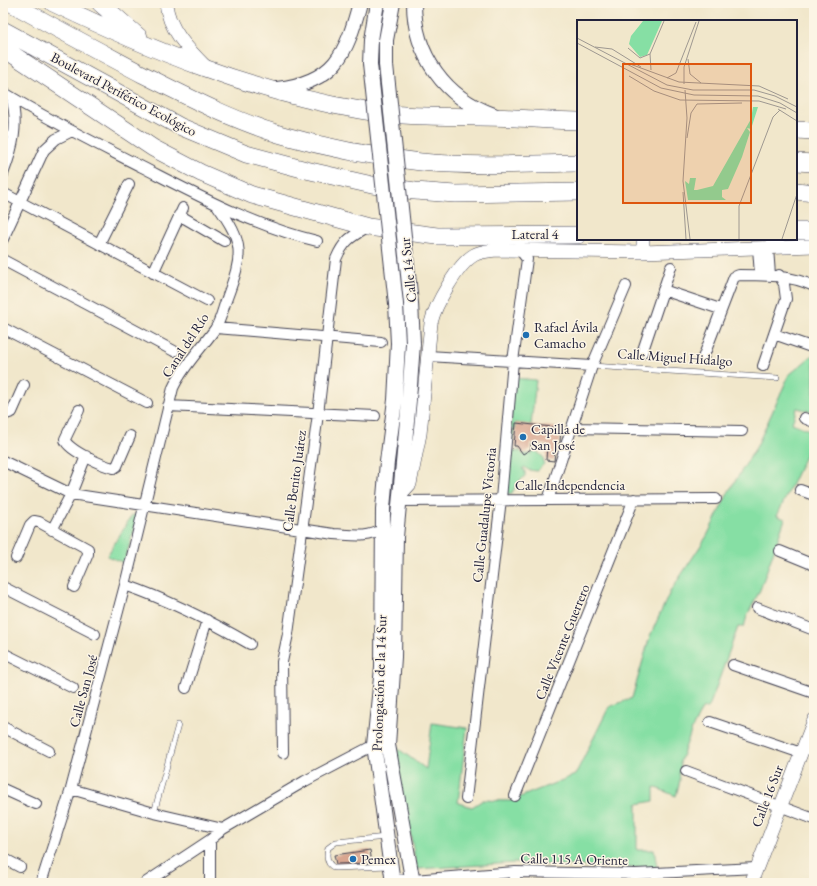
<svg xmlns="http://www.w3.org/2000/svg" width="817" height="886" font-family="'EB Garamond',serif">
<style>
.green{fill:#86dfa4;stroke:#548070}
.building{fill:#d8a690}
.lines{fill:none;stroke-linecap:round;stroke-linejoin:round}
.service-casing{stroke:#414051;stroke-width:6}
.minor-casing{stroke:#414051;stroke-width:12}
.tertiary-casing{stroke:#414051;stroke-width:14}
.secondary-casing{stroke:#414051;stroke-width:16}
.trunk-casing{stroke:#414051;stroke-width:18}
.service{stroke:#fff;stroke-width:5}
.minor{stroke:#fff;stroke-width:10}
.tertiary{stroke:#fff;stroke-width:13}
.secondary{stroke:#fff;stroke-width:14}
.trunk{stroke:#fff;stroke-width:17}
.secondary-bridge-casing{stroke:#414051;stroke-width:16;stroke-linecap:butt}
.secondary-bridge{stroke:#fff;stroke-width:14}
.poi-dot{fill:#1f6fb2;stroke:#fcf5e5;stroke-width:1.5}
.labels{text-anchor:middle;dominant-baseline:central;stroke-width:3;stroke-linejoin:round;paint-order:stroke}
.street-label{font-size:14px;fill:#22223b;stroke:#fcf5e5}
.poi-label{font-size:14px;fill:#22223b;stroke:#fcf5e5;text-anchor:start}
.inset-road{fill:none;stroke:#9e9891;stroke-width:1}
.view{fill:#de560e;fill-opacity:0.15;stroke:#de560e;stroke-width:2}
.inset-edge{fill:none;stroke:#22223b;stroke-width:2}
</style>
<rect width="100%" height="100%" fill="#fcf5e5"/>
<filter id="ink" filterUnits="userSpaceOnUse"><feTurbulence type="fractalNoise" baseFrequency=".025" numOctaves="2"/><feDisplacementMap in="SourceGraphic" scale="8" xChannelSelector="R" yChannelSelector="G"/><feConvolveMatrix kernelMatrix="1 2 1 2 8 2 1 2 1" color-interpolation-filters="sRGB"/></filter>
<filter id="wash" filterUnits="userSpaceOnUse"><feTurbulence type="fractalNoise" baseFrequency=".012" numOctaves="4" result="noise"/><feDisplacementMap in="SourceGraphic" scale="16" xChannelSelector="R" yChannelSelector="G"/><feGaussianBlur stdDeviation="0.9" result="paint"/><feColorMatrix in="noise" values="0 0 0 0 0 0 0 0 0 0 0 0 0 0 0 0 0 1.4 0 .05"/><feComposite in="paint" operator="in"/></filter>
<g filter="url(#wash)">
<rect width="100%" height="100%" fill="#f1e7cb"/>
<path class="green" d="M814,354V412L797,408L792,423L814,432V437L777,516L785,519L760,590L747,616L744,627H738L709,707L702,709L692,729L680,762L681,767L679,772L680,780L676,796L654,787V801L637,804V850H654L657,867L635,868L514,863L417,869L400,779L397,748L426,769L432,723L467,728L458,803L472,807L483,800L510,801L575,775L609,707L632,698L650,636L670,592L707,536L729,491L757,446L789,375Z
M513,378L536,380L531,425L515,423L512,447H510Z
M519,449L523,454H532L533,452L536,451L543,457L544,464L537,471L528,470L525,467L522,469L525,470V476L516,485L512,493L504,495L510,453L513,450L519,452Z
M132,515L138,516L124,563L107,556Z"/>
<g id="blocks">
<path class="building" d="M516,423L561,428L560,442L555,452L554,461L546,460L547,445L531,443V449L523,454L517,446H514Z
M370,850L372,863L336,864L334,855Z"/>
</g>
</g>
<g filter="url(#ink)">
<use href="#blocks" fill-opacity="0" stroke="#414051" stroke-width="1"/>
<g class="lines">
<g class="service-casing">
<path id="service" d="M3,132L14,137
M592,366L777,378
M154,813L178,725
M386,837L336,842L328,848C326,856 326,864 335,868L389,866"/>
</g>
<g class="minor-casing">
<path id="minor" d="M3,92C48,120 95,143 142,167C199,196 254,226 317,241
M3,174C13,148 19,124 11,97
M3,193L207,301
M179,215L224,241
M3,239L44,150L56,139L72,131
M99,244L129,184
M758,248L760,275
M768,248L770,275
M3,260L174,351
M153,273L183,208
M663,290L720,309
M3,328L147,403
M216,328L381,342
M774,334L814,348
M642,353L671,267
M428,356L592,366
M703,358L734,277L739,275C766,275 789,275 814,286
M763,366L786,299L784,284L779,275
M168,406L375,416
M79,410L65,439C65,449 103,466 114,468L117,466L130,436
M3,412L6,414L12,412L24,385
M804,418L814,422
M572,428L742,431
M3,461L71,494L334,534C352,535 367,539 383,529
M800,490L814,495
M548,500L592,366L626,286
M400,501L716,499
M52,530L71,494L86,456
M780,551L814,565
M16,558L30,525L34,521L39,522L88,549V554L74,587
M125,585C169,600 210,621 250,644
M3,587L95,634
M757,608L814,630
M3,653L73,688
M733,665L814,693
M186,688L207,620
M710,722L801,753
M3,727L49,751
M283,753L282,662L288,634L318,414L336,259C344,240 351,237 368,227
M686,771L814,819
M3,789L36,804
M71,789L154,813L223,829
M515,796L634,499
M466,799L501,499L513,361L527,259L520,250V245
M3,858L20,867
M515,872V883
M392,879L413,880L515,872L636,874L756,868
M41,883L71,789L125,585L173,388C183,366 201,349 215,329C221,320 223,308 227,298C243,254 245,244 217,205
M145,883L210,840L223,829L305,781L374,745
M210,883V840"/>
</g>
<g class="tertiary-casing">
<path id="tertiary" d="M166,3C168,29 188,49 206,67
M643,239V252
M400,495L410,484L420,434L431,323C435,305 458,264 474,255C481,251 488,251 496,250L643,252L814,246
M751,883L814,720"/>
</g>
<g class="secondary-casing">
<path id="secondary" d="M414,3C414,55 445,98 494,115
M370,64L371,40L377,3
M386,65V40L393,3
M277,89C335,82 346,55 360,3
M413,343L409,400L396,537L394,657L388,745L413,883
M393,883L374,745L382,668L383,509L387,462L395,400L398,343"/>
</g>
<g class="trunk-casing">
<path id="trunk" d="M11,3C55,28 99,51 144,75C188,97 234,121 282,135C327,148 375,157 421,162C473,167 526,164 578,163
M53,3C151,50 252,92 360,110C399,117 439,116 478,117C511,117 545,120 578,121
M100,3L139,37
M3,30L179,126L246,154L306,170L372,185L415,191L455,194L578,192
M3,48L153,148L201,173L252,195L368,227L437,236L578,235
M796,130L814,131
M796,162L814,163
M796,191L814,193
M796,231H814"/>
</g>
<use href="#service" class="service"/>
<use href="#minor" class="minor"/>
<use href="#tertiary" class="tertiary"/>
<use href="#secondary" class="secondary"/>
<use href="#trunk" class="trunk"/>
<g class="secondary-bridge-casing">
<path id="secondary-bridge" d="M370,64L396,304L398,343
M386,65L411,303L413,343"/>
</g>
<use href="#secondary-bridge" class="secondary-bridge"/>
</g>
</g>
<g class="poi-dot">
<circle cx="526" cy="335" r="4"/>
<circle cx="523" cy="437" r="4"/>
<circle cx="353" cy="859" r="4"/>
</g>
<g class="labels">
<g class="street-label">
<text transform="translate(124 94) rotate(28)">Boulevard Periférico Ecológico</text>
<text x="535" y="234">Lateral 4</text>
<text transform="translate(408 270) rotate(-96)">Calle 14 Sur</text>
<text transform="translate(185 345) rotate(-57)">Canal del Río</text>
<text transform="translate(675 357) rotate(4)">Calle Miguel Hidalgo</text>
<text transform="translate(294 481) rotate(-82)">Calle Benito Juárez</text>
<text x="570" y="485">Calle Independencia</text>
<text transform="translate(484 515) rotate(-84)">Calle Guadalupe Victoria</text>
<text transform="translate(562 642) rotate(-68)">Calle Vicente Guerrero</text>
<text transform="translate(379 683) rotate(-88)">Prolongación de la 14 Sur</text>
<text transform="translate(83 691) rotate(-75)">Calle San José</text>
<text transform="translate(767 796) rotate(-69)">Calle 16 Sur</text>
<text transform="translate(574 859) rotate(1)">Calle 115 A Oriente</text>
</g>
<g class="poi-label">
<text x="534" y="327">Rafael Ávila<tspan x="534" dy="16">Camacho</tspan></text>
<text x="531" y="429">Capilla de<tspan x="531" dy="16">San José</tspan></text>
<text x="361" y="859">Pemex</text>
</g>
</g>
<g transform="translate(577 20)">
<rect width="220" height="220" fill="#f1e7cb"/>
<path d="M66,1H85L70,35L63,37L52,24L54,16ZM176,87H181L174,109L170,108L173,112L165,137L151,169L145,170V177L149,180H111L108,161L112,164L113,158H119L117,170H120L136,166L174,99Z" fill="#86dfa4"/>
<path class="inset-road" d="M0,18L90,65L116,70H177L198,76L220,87M0,23L84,68L117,75L181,76L203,83L220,93M18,27L35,29L64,47M51,28L63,38L73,34M111,39L113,54L124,63M53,44L102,62L182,66L211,79M74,50L73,34L87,1M52,56L77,71L103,80L182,81L209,89M90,58L99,53L119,2M107,64V47L122,1M108,70L110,98L106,161L113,219M201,89L220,101M110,118L114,93L120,84L165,83M106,172L109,219M162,219V186L196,97L203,90M205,219L220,174"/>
<path class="view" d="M46,44H174V183H46Z"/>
<rect width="220" height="220" class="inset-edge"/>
</g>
<rect width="817" height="886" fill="none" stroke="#fcf5e5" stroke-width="16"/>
</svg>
